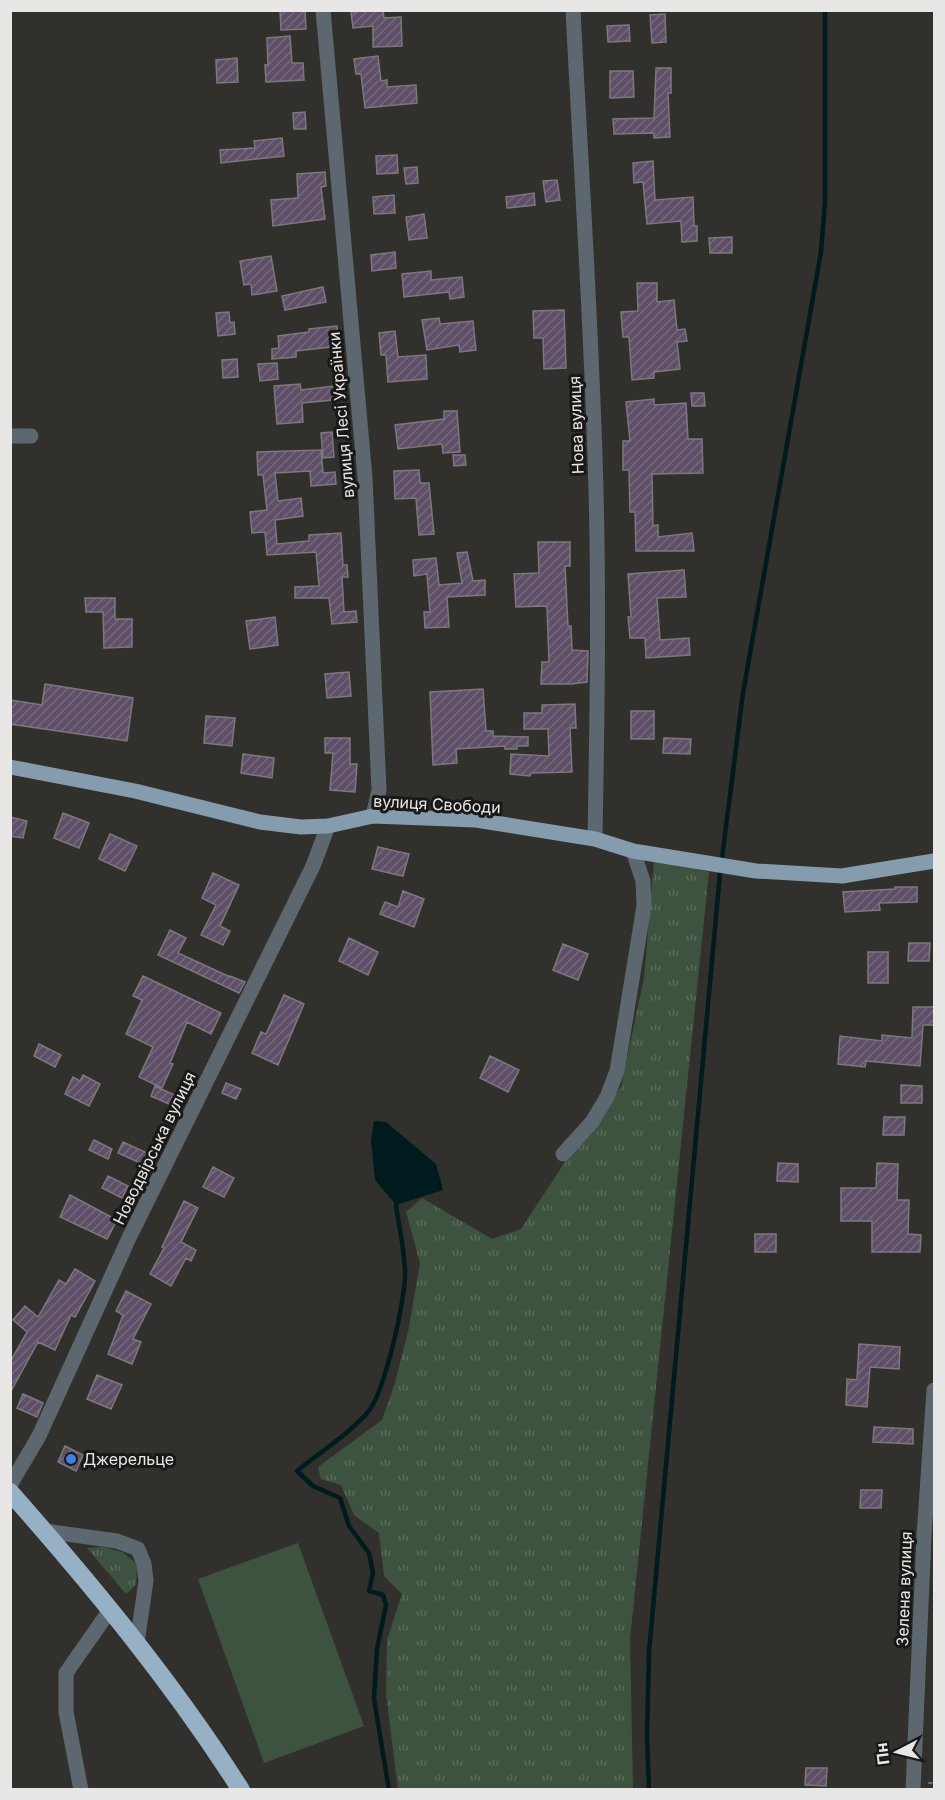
<svg xmlns="http://www.w3.org/2000/svg" width="945" height="1800" font-family="Inter,sans-serif">
<style>
.grass{fill:url(#grass-tufts)}
.park{fill:#3d533f}
.water{fill:#001b1e}
.lines{fill:none;stroke-linecap:round;stroke-linejoin:round}
.stream{stroke:#001b1e;stroke-width:4.5}
.building{fill:url(#building-hatch);stroke:#7b797d;stroke-width:1.5}
.path{stroke:#6b6a67;stroke-width:2;stroke-dasharray:4.5 4.5;stroke-linecap:butt}
.minor{stroke:#5c6770;stroke-width:15}
.major{stroke:#859cae;stroke-width:15}
.highway{stroke:#96b1c6;stroke-width:18}
.shop-dot{fill:#3f7fe0;stroke:#191817;stroke-width:2}
.labels{text-anchor:middle;dominant-baseline:central;stroke-width:6;stroke-linejoin:round;paint-order:stroke}
.street-label{font-size:16px;fill:#e8e7e5;stroke:#191817}
.poi-label{font-size:16px;fill:#e8e7e5;stroke:#191817;text-anchor:start}
</style>
<defs>
<pattern id="grass-tufts" width="24" height="20" patternUnits="userSpaceOnUse" patternTransform="scale(1.5)"><rect width="24" height="20" fill="#3d533f"/><path d="M3 7l-1-3M5 7V3M7 7l1-3M15 17l-1-3M17 17v-4M19 17l1-3" fill="none" stroke="#596c5b"/></pattern>
<pattern id="building-hatch" width="6" height="6" patternUnits="userSpaceOnUse" patternTransform="scale(1.5)"><rect width="6" height="6" fill="#5e4f67"/><path d="M-1 1l2-2M0 6l6-6M5 7l2-2" fill="none" stroke="#75687d"/></pattern>
</defs>
<rect width="100%" height="100%" fill="#32302d"/>
<path class="grass" d="M654,860L709,872L630,1639L633,1789H398L386,1694L387,1640L402,1594L384,1576L379,1533L354,1515L341,1485L321,1479L318,1467L382,1420L394,1386L408,1332L420,1263L406,1212L422,1198L492,1239L521,1229L565,1162L621,1087L644,978Z
M103,1547L122,1552L137,1564L136,1585L126,1594L87,1548Z"/>
<path class="park" d="M298,1543L364,1726L264,1763L198,1579Z"/>
<path class="water" d="M374,1121L386,1122L436,1164L443,1190L396,1205L375,1180L371,1141Z"/>
<g class="lines">
<path class="stream" d="M722,858L743,693L821,252L825,200V10
M389,1790L374,1699L377,1649L386,1605L383,1595L369,1591L373,1573L369,1553L349,1526L340,1498L313,1486L297,1471C320,1452 349,1434 368,1412C384,1394 407,1295 405,1269C404,1248 399,1227 396,1205
M649,1790L647,1736L649,1652L720,873"/>
</g>
<path class="building" d="M280,10H305L306,29L281,30Z
M368,10H383L384,18L401,17L402,46L373,47V26L353,28L351,12Z
M665,14L666,42L652,43L650,15Z
M629,25L630,41L608,42L607,26Z
M290,36L292,63H303L304,80L266,82L265,65H268L267,38Z
M378,56L381,81L387,80V87L416,85L417,103L365,108L361,74H356L354,59Z
M237,58L238,82L217,83L216,60Z
M656,68H671V93H668L670,137L654,138V133L614,134L613,119L654,118Z
M610,71H633L634,97L610,98Z
M305,112L306,129H294L293,113Z
M282,138L284,156L221,163L220,150L255,148L254,141Z
M397,155L398,173L377,174L376,156Z
M653,161L655,200L693,197L694,226H697V241L682,242L681,221L647,224L643,182L634,183L633,163Z
M417,167L418,183L406,184L404,168Z
M325,172L326,186L321,187L325,219L273,226L271,200L298,198L297,174Z
M557,180L560,200L546,202L543,181Z
M534,193L535,205L507,208L506,197Z
M394,195L395,213L374,214L373,197Z
M424,214L427,238L409,240L406,217Z
M732,237V253H710L709,238Z
M395,252L396,268L372,271L371,255Z
M271,256L277,291L252,295L251,284L244,285L240,261Z
M431,271V280L462,277L464,297L450,299L449,292L404,297L402,274Z
M637,283H657V302L674,300L677,330L685,329L687,341L677,342L680,369L654,372V378L632,380L629,337H623L621,312L638,311Z
M323,287L326,302L285,310L282,296Z
M564,310L566,368L544,369L543,338H534L533,311Z
M229,312L230,323L234,322L235,334L218,336L216,313Z
M439,318L440,324L473,321L476,350L460,352L459,345L427,350L422,320Z
M337,326L339,346L296,351V357L272,359V349L279,348L278,336L309,332V329Z
M395,331L398,357L426,355L427,379L388,382L386,355H381L379,333Z
M237,359L238,377L223,378L222,360Z
M277,363L278,379L260,381L258,364Z
M300,384L301,390L342,385L343,399L302,403L303,422L277,424L274,386Z
M691,393H704L705,406H692Z
M654,399V405L686,403L688,439H702L703,473L652,474L653,526L658,525V537L692,533L694,551H636L635,512H630L629,470H623V441H630L626,402Z
M444,411H457L460,452L443,453L442,444L398,449L395,425L444,419Z
M332,432L334,457L323,458L321,433Z
M321,450L323,473L335,472L336,484L311,486L310,471L275,473L278,501L301,498L303,516L275,520L277,544L309,541V535L341,533L343,565H347L348,577H342L344,612L356,611L357,622L332,624L329,598H295V587L319,586L316,552L267,555L265,532L252,533L250,512L267,510L263,475H258L257,452Z
M453,455H465L466,465L454,466Z
M419,470L420,483H429L434,534L419,535L416,498L395,499L394,471Z
M538,542H570V566H565L568,626H571L572,650L588,651L587,682L571,684H541L542,662H549L547,607L544,606L516,607L514,574L539,573Z
M467,552L473,581L485,580V595L447,597L449,627L425,628L424,612H430L427,574L414,576L413,560L436,558L439,585L462,583L457,553Z
M684,570L686,597L657,598L660,640L689,638L690,655L646,658L645,638H630L628,617H631L628,574Z
M85,598H115V619H132V647L104,648L103,612H86Z
M275,617L278,645L250,649L246,621Z
M349,672L351,696L327,698L325,674Z
M45,684L133,698L127,741L10,724V700L42,705Z
M483,689L486,731H493V736L528,737V746H517V749H505V746L456,749L457,763L433,765L430,692Z
M575,704L576,728H570L572,772L531,773L530,776L510,774L511,754L549,756L548,729H524V713H542V705Z
M631,711H654V739H631Z
M206,716L235,718L232,746L204,743Z
M325,738H350V764H357L355,792L330,790L333,753H325Z
M664,738L691,739L690,754L663,753Z
M243,754L274,758L272,778L241,773Z
M63,813L89,823L79,848L54,838Z
M10,817L27,821L23,838L10,836Z
M110,834L137,846L125,871L99,859Z
M378,847L409,854L403,876L372,869Z
M213,873L239,885L220,926L230,931L223,945L201,935L216,905L202,898Z
M895,887H917V902L879,903L880,910L845,912L843,892L895,889Z
M403,891L424,899L414,927L380,914L385,902L398,907Z
M170,930L186,938L178,953L230,977V976L245,982L239,993L158,955Z
M349,938L378,952L368,975L339,961Z
M909,943H930L929,961H908Z
M563,944L588,954L578,980L553,970Z
M868,952H888V983H868Z
M143,976L221,1013L211,1034L187,1022L170,1063L173,1064L162,1088L139,1077L153,1047L126,1034L142,1000L133,996Z
M284,995L304,1004L278,1065L252,1053L261,1032L266,1034Z
M913,1007H934V1025H923L920,1066L866,1061L865,1067L838,1064L840,1036L882,1041V1035L912,1038Z
M39,1044L61,1055L55,1067L34,1056Z
M490,1056L519,1070L508,1092L480,1078Z
M83,1075L100,1084L89,1106L65,1094L73,1077L80,1081Z
M226,1083L241,1089L236,1099L222,1093Z
M901,1085L922,1086V1103H901Z
M155,1086L183,1099L178,1108L151,1096Z
M884,1117H905L904,1135H883Z
M94,1140L112,1149L108,1159L89,1150Z
M123,1142L156,1157L151,1168L118,1153Z
M778,1163L798,1164V1182L777,1181Z
M877,1163L898,1164L897,1200H909L908,1234L921,1235L920,1252H872V1221H841V1188H876Z
M213,1167L234,1178L224,1197L203,1187Z
M108,1176L128,1186L122,1198L102,1188Z
M70,1195L117,1220L107,1239L60,1217Z
M184,1201L198,1208L181,1242L196,1250L191,1261L186,1258L171,1286L150,1274L164,1248L162,1247Z
M755,1234H776V1252H755Z
M75,1269L95,1281L75,1317L71,1315L55,1350L38,1342L10,1393V1362L27,1332L13,1320L25,1306L38,1317L59,1280L66,1284Z
M126,1291L151,1304L133,1339L141,1342L132,1364L108,1354L123,1315L116,1311Z
M859,1344L900,1347L899,1369L870,1367L867,1407L846,1405L847,1379L857,1380Z
M97,1375L122,1385L111,1409L87,1399Z
M23,1394L43,1403L37,1417L17,1408Z
M874,1427L913,1429V1444L873,1442Z
M65,1446L83,1455L76,1471L58,1462Z
M861,1490H882L881,1508H860Z
M806,1768H827L826,1786L805,1785Z"/>
<g class="lines">
<path class="path" d="M928,1783H934"/>
<path class="minor" d="M323,10L365,478L379,790L373,816
M573,10C581,170 592,330 596,490C599,606 597,723 595,839
M10,436H31
M563,1154L592,1122L607,1097L617,1071L644,906L643,881L633,851
M10,1485L39,1436L129,1238L313,866L328,826
M45,1531L117,1541L138,1549L144,1564L146,1581L137,1643
M81,1790L66,1712V1673L110,1610
M913,1790L924,1536L934,1390"/>
<path class="major" d="M10,767L135,791L260,822L301,827L328,826L373,816L476,820L595,839L633,851L756,871L842,876L934,861"/>
<path class="highway" d="M10,1492C93,1586 173,1683 241,1790"/>
</g>
<circle class="shop-dot" cx="71" cy="1459" r="6"/>
<g class="labels">
<g class="street-label">
<text transform="translate(341 415) rotate(-95)">вулиця Лесі Українки</text>
<text transform="translate(576 425) rotate(-92)">Нова вулиця</text>
<text transform="translate(437 804) rotate(3)">вулиця Свободи</text>
<text transform="translate(154 1148) rotate(-64)">Новодвірська вулиця</text>
<text transform="translate(904 1589) rotate(-88)">Зелена вулиця</text>
</g>
<g class="poi-label">
<text x="83" y="1459">Джерельце</text>
</g>
</g>
<rect width="945" height="1800" fill="none" stroke="#e8e7e5" stroke-width="24"/>
<g transform="translate(897 1752) rotate(263)" stroke="#191817" stroke-width="4.5" paint-order="stroke">
<path d="M0-4.5L10 22L0 15L-10 22Z" fill="#e8e7e5"/>
<text y="-9" font-size="16" font-weight="bold" text-anchor="middle" fill="#e8e7e5">Пн</text>
</g>
</svg>
